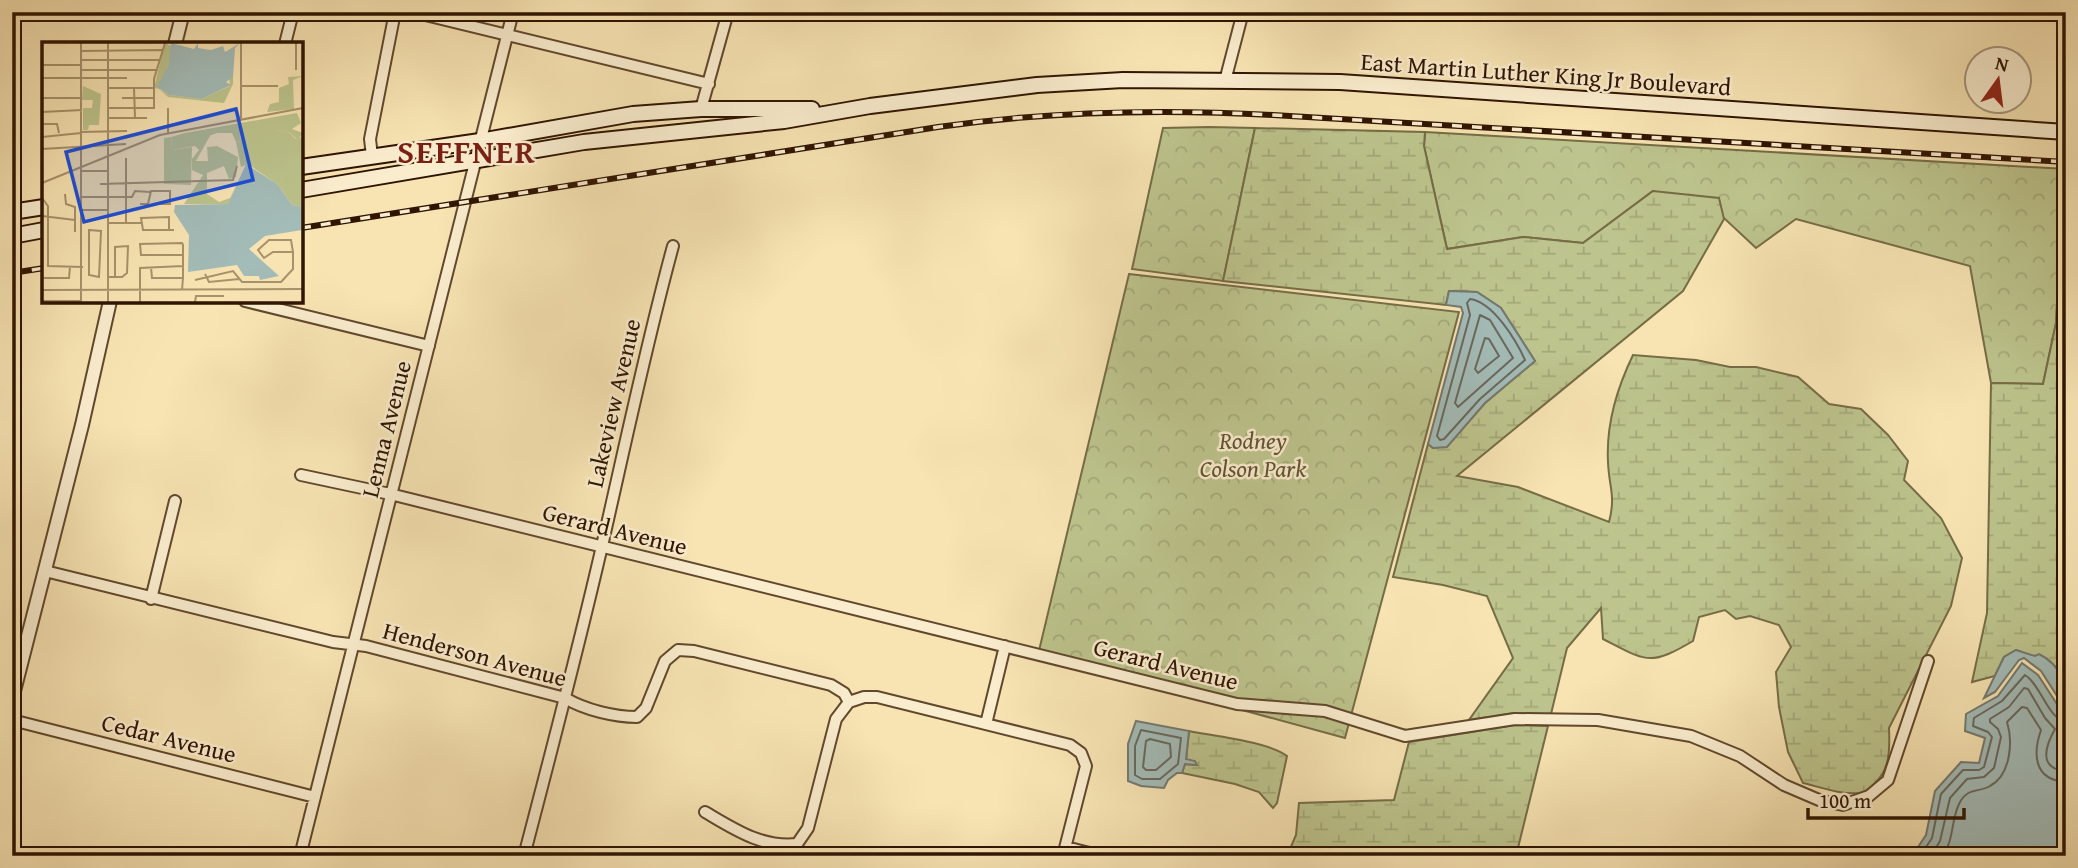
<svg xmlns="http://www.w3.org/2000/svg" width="2078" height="868" font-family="'Gentium Book Plus',serif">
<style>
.forest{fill:url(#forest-crowns);stroke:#766c46;stroke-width:2}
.wetland{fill:url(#wetland-marsh);stroke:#766c46;stroke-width:2}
.water{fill:#a3bcb8;stroke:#75796e;stroke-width:2}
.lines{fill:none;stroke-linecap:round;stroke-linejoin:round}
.shore{stroke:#69685c;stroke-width:2}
.minor-casing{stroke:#61482d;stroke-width:14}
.tertiary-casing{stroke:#61482d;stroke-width:16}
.secondary-casing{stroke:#2f1400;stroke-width:18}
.minor{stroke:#faedce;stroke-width:10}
.tertiary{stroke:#faedce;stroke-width:12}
.secondary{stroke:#faedce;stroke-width:14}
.rail-casing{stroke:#2f1400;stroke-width:6}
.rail{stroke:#faedce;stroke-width:3.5;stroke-dasharray:10;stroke-linecap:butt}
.labels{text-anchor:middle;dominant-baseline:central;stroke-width:5;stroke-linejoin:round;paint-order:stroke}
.street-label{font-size:24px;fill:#2f1400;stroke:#faedce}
.park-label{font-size:24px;font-style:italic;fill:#615231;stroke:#faedce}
.district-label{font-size:32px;font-weight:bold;letter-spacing:2px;fill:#7a1f14;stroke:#faedce}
.inset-road{fill:none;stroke:#a8916b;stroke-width:2}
.view{fill:#1d4ed8;fill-opacity:0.15;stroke:#1d4ed8;stroke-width:3.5}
.inset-edge{fill:none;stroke:#2f1400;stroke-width:3.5}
</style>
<defs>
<pattern id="forest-crowns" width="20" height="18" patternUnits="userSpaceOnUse" patternTransform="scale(1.75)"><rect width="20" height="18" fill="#bdc48d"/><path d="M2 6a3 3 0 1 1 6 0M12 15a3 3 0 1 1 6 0" fill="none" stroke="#a3a878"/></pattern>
<pattern id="wetland-marsh" width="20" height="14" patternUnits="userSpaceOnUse" patternTransform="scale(1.75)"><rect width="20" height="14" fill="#bdc48d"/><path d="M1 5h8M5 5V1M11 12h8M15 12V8" fill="none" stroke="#a3a878"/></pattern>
</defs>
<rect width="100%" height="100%" fill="#f8e4b3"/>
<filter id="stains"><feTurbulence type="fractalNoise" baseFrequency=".00286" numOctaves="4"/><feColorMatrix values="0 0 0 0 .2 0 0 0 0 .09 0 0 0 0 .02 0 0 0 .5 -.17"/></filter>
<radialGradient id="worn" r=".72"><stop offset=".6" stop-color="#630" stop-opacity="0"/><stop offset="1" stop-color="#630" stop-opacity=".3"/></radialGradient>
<path class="forest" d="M1209,127L1255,128L1223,281L1132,269L1163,128Z
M1425,132L2066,169V287L2058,286L2056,323L2043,384L1991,383L1970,266L1796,219L1756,248L1724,218L1653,191L1583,243L1523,237L1447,249L1424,146Z
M1129,274L1459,312L1345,738L1180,693L1037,659Z"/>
<path class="wetland" d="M1255,128L1425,132L1424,146L1447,249L1523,237L1583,243L1653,191L1719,198L1724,219L1683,291L1457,476L1518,487L1609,522C1616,495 1609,488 1608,462C1606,425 1617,388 1633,355L1696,360L1730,367H1756L1798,377L1829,404L1861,409L1888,435L1908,461L1904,480L1941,518L1962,558L1951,606L1889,728C1890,750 1890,771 1873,785C1869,789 1864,793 1859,793C1841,795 1820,787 1803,783L1788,752L1779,707L1776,672L1791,647L1779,625L1750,616L1736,619L1725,610L1699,617L1693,641C1649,667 1646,661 1603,639L1601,608L1567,648L1551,714L1514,713L1469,720L1513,658L1487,596L1443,585L1393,577L1428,444L1433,448L1447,446L1485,403L1535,361L1501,308L1477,292L1449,291L1446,305L1223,281Z
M2058,285L2066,287V687L2057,667L2016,650L2004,657L1995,676L1972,682L1987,613L1991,383L2043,384L2056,323Z
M1515,725L1548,726L1516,856H1287L1296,835L1299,803L1394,800L1409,742Z
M1189,731C1214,736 1269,742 1287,756L1277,803L1273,808L1259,792L1235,784L1182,773L1185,764L1196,765L1186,760Z"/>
<path class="water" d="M1449,291L1477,292L1501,308L1535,361L1485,403L1447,447L1433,448L1428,444L1463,313L1461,307L1446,305Z
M2016,650L2035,656L2039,654C2063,666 2066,686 2066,710L2041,671L2024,658L2019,660L1995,692L1984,698L2004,657Z
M2022,663L2038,675L2066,718V733L2061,752L2066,763V856H1912L1926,835L1935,791L1961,762L1979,763L1985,738L1965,731L1966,714L1998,696Z
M1136,721L1189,731L1186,759L1195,761L1197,765L1185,764L1182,773H1177L1168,780L1164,788L1141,786L1128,781V744Z"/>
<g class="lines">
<path class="shore" d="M1470,299C1493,302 1516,340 1525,360L1480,399L1444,439L1440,440L1437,436L1470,315L1467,303Z
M1480,315L1490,320L1513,358L1458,407L1455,403Z
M1485,338L1489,339L1499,356L1478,373L1475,369Z
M1141,730L1181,738L1178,764L1160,779H1142L1135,775V746Z
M1150,739L1170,744L1171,757L1156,770H1146L1143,767L1146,741Z
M1920,856L1932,838L1941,794L1963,770H1979L1984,767L1992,737L1988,732L1973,726L1974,718L2002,701L2025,675C2041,685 2048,719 2066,722
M1931,856L1940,841L1950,798L1967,779L1984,777L1994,768L2001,737L1998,729L1990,722V719L2009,707L2024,688L2028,689L2045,718L2055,729C2046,745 2037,769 2066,771
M1943,856C1954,839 1951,821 1959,804C1967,787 1978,793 1990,786C2011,775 2013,741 2007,722L2022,707L2027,708L2041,730C2033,753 2033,780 2066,782"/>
<g class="minor-casing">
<path id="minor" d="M413,12L709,84
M285,44L293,12
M1225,81L1243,12
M701,109L728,12
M372,156L370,139L395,12
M245,301L429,346
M301,475L390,494L1237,704L1325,711L1405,736L1515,719L1598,720L1691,736L1740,756L1784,785L1819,800L1843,805L1869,796L1888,780L1928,661
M45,571L333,642L366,646L565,698C585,710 615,717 637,717L646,708L665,661L678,650L694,651L831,685L844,693L849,702
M151,599L175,501
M12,720L315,797
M986,724L1005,646
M705,812C734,829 762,848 797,844L808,828L836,719L849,702L864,697H877L1070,745L1081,753L1086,766L1063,856
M1066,847L1101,856
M300,856L513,12
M524,856C551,753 578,650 602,546C625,446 646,345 673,246"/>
</g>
<g class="tertiary-casing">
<path id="tertiary" d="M175,44L183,12
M12,699L82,425L110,301"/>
</g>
<g class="secondary-casing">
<path id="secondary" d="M301,167L480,141L633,114L701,109H812
M301,190L584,142L784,121L870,106L1037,85L1123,80L1340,82L2066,132
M12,212L44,207
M12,236L44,230"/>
</g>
<use href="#minor" class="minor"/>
<use href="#tertiary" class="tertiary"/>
<use href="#secondary" class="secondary"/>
<g class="rail-casing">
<path id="rail" d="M301,228L938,127C1050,111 1160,109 1273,115L2066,162
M12,273L44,268"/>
</g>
<use href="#rail" class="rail"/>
</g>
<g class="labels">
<g class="street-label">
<text transform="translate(1546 74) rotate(4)">East Martin Luther King Jr Boulevard</text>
<text transform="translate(613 403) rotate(-77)">Lakeview Avenue</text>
<text transform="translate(386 429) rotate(-76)">Lenna Avenue</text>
<text transform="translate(615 529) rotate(14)">Gerard Avenue</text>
<text transform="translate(475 654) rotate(15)">Henderson Avenue</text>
<text transform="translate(1166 664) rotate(14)">Gerard Avenue</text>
<text transform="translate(169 738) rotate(14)">Cedar Avenue</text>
</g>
<g class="park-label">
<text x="1253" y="440">Rodney<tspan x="1253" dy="28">Colson Park</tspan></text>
</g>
<g class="district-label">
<text x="467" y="151">SEFFNER</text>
</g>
</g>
<g transform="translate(42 42)">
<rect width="261" height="261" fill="#f8e4b3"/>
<path d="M123,1L129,4L126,24L118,47L112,46ZM261,34L251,38L252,67L225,70L228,62L237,60V46L247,42L246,35ZM41,44L59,52L57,83H47L46,88H41V66H50L51,58H40ZM255,71L259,81L250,87L261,91L256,98L244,88L198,92L199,99L194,100L190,91H175L147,101L143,91ZM129,95L130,108L150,105L149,143L122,142V96Z" fill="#bdc48d"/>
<path d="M187,35H191V42L182,61L126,55L117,47L127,53L160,57L188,44ZM244,88L254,97L261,95V165L250,163L235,142L206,122L199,125L194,100L199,99L198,91ZM143,91L148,100L169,92L154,119H166L165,105L175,104L196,115L194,135L187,137L182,124L165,131V152L177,160L188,156L197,139L186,162H142L161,133L150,128V117L157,108L153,104L130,108L129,95Z" fill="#bdc48d"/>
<path d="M129,1L152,7L156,1V6L169,8L181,4L183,10L198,1L193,6L191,35L184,40L189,43L160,57L127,53L115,45L126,24ZM204,122L235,142L250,163L261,165L260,188L223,194L207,207L237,234L218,238L217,234H202L195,223L146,230L147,193L132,170L133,163L186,162Z" fill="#a3bcb8"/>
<path class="inset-road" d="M199,1V78M39,9L120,8M39,18H118M0,23H39M39,28H115M254,28V1M0,36H85M199,44H236M66,46H112M92,46L93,76M0,56H40M80,56H112M66,66H112V37L123,1M0,70L40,68M66,76H105M0,82H15L17,91M39,90L85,89M126,91V66M0,95L39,91M0,107L84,102M39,129H66M0,141L118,93L261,66M58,142L191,138L195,124M23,152L24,162L33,165V190M40,155H90L93,149L108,150M0,156L6,164V224L41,225M98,162H106L109,149H128V162H118M39,168H66M0,174L33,178M66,181H99M84,181V116M47,188L59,189L57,235L47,233ZM127,188V175L99,176L101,188H132M227,198H249L251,210H231L222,216L216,208ZM109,225L110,236H141M163,232L167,240L197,237M66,235H80L85,231L86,204L73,205V235M0,236H27L28,225M153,238L191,229L200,240H239L251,227V210M0,248L261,247M140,248L141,236V203L140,201L98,202L99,213H141M0,259H39M39,260V1M66,260V1M98,260V226L141,224M153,260L154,254H182"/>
<path class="view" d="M194,67L211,138L42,180L24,110Z"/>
<rect width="261" height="261" class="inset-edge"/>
</g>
<rect width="2078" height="868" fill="none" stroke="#f8e4b3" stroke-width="42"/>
<rect x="14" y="14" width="2050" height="840" fill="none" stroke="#2f1400" stroke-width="3.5"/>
<rect x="21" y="21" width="2036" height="826" fill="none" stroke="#2f1400" stroke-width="2"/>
<g transform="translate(1998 80) rotate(14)"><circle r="33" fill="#faedce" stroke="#a9967c" stroke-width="2"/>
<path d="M0-5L12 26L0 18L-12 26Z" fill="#8f2418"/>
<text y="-10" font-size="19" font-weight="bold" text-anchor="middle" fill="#2f1400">N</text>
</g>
<path d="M1808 808v10h156v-10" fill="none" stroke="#2f1400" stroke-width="3.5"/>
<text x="1819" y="808" font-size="21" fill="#2f1400" stroke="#faedce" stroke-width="5" paint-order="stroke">100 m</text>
<rect width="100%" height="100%" filter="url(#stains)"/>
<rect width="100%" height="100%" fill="url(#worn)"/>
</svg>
